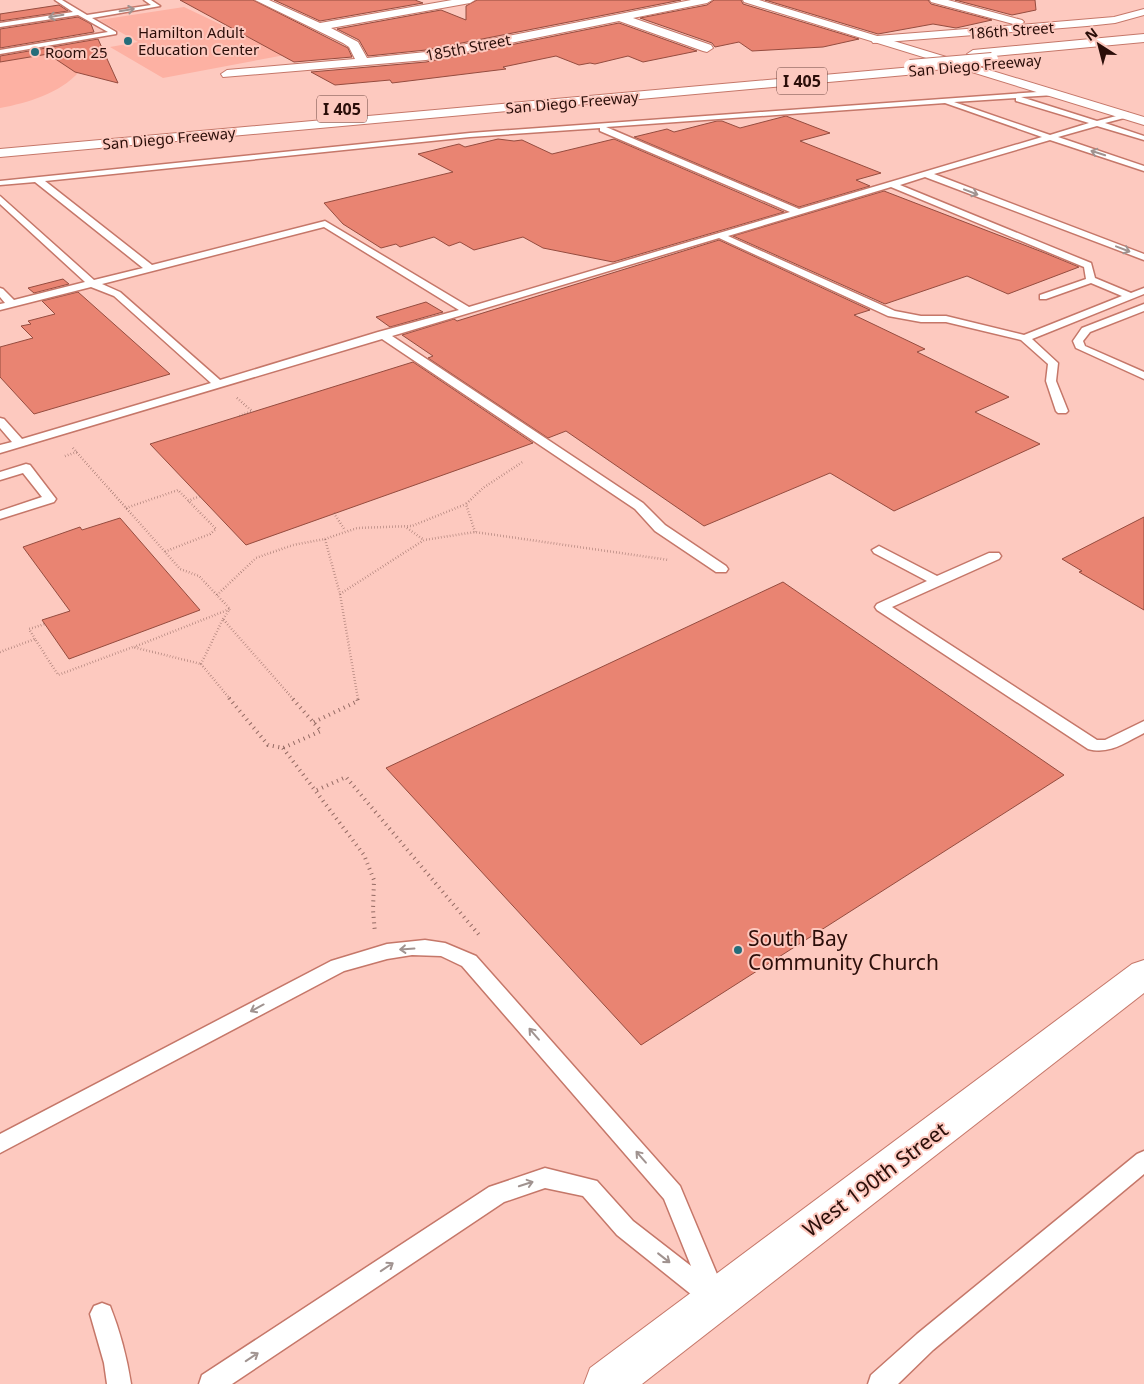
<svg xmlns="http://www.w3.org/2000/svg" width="1144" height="1384" font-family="'Noto Sans',sans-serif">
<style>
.green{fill:#fdb1a3}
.building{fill:#e98472;stroke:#954c3f}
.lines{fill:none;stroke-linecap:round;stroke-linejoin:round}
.service-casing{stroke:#c57769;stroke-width:3}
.minor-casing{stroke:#c57769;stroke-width:2}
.secondary-casing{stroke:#c57769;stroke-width:2}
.primary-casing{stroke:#c57769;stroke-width:2}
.motorway-casing{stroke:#c57769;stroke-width:2}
.path-far1{stroke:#926962;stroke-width:2.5;stroke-dasharray:0.5 2.5;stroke-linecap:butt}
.path{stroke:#926962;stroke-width:4;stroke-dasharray:1 4.5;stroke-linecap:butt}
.service{fill:#fff;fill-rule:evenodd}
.minor{fill:#fff;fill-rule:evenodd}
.secondary{fill:#fff;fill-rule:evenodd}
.primary{fill:#fff;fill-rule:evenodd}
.motorway{fill:#fff;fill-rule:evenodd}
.motorway-bridge-casing{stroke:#c57769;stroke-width:14;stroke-linecap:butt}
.motorway-bridge{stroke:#fff;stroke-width:12}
.oneway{stroke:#a09390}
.poi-dot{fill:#256d7a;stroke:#fdc9bf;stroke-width:2}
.labels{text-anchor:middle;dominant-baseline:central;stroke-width:4;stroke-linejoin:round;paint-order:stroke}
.far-street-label{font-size:15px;fill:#2b0e09;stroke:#fdc9bf}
.far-poi-label{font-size:15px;fill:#2b0e09;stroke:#fdc9bf;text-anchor:start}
.shield{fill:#fdc9bf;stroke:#6a4640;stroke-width:1}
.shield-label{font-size:16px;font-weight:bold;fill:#2b0e09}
.near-poi-label{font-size:21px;fill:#2b0e09;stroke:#fdc9bf;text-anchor:start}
.near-street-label{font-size:21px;fill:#2b0e09;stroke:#fdc9bf}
</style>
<rect width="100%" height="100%" fill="#fdc9bf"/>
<path class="green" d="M184,7L285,55L163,78L110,47L138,42L99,20Z
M65,51L79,72C60,93 28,103 0,108V62Z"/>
<path class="building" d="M180,0H253L342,45L348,48L352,57L294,62Z
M274,0H415L423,3L320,21Z
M477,0H681L426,50L368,56L359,40L337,29L441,10L466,20V6Z
M714,0H741L743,4L859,39L823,47L752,51L739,42L715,47L712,43L640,18L707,5Z
M765,0H928L931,4L992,20L956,28L933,24L878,34Z
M955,0H1035L1036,10L1012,15Z
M59,5L68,11L0,21V14Z
M78,17L91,24L94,32L0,48V29Z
M619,23L697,51L643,62L628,56L595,64L590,63L579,65L556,56L503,67L506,69L392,83L390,80L335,85L311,72L426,62Z
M98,39L118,83L75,72L48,54L0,62V56Z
M786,116L830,133L800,141L881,173L856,180L870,186L799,207L634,137L667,129L674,132L717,121H722L740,128Z
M498,139L514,141L522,140L552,154L614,139L784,212L613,262L543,248L523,237L474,250L460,242L449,246L434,237L400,247L396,244L381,248L343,224L324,203L453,172L418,154L459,144L465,147Z
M884,191L1045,253L1079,267L1008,294L967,276L885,304L733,236Z
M719,240L870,310L854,315L925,349L917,352L1009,397L975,412L1040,444L894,511L830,473L704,526L566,431L548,438L428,358L433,356L402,335L454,319L457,321Z
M63,279L69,284L34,293L28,288Z
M78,292L170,374L34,414L0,377V347L33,338L21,326L31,324L28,321L55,314L42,301Z
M426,302L443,312L390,327L376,317Z
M413,362L533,443L246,545L150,444Z
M1144,517V610L1079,572L1082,571L1062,559Z
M120,518L200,610L69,659L42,620L70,611L23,547L80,527L82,530Z
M783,582L1064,775L641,1045L386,768Z"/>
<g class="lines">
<g class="service-casing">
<path id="service" d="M55,0H62L87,15L151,5L144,0H151L160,6L92,18L116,32V34L0,54V50L108,32L78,15L0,27V23L73,12Z
M1052,91L1056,93L1055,95L1021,97L1097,121L1128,113V117L1105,123L1144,136V140L1097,126L1058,137L1144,166V171L1050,140L934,174L1144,254V260L925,177L900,185L1091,263L1095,278L1131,293L1144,288V294L1032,339L1058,363L1056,381L1068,411L1066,413H1058L1056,411L1046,381L1048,364L1021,340L946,322H921L888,316L719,238L392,336L643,503L665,525L726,566L728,569L726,572H716L655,531L635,509L382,339L0,453V445L12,442L0,428V418L4,419L22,439L211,383L114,296L91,287L0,310V304L5,303L0,297V288L3,289L14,300L85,282L0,204V196L94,280L143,268L35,182L0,185V181L470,133ZM1016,98V101L1089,123L1050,135L954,102ZM945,103L1042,137L799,209L606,127ZM600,128V131L790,212L469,307L325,221L152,265L45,181L470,137ZM891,187L1084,267L1086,279L1040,295V299H1046L1091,283L1122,296L1024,335L946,316H921L895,311L728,236ZM324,227L459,310L378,332L220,380L120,292L102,284Z
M1144,304V311L1090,332L1083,341L1085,346L1144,372V379L1076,348L1073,341L1082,328Z
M26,464L30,465L56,499L54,502L0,519V511L42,497L23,473L0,480V472Z
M879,546L937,576L989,553H999L1001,556L999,559L892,607L1097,740H1105L1144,721V733C1126,742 1110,755 1088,749L877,610L875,607L877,604L927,581L874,553L872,550Z
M425,940L445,943L476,956L680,1186L727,1298L724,1306L715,1310L707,1307L617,1235L583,1196L545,1188L504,1202L232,1384H199L202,1375L489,1187L545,1168L597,1181L633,1221L691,1266L664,1199L462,966L441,956L412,955L387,959L344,971L0,1153V1134L331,961L387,944Z
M1144,1151V1174L933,1350L898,1384H868L871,1375L917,1334L1137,1154Z
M102,1303L110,1306C120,1331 127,1358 131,1384H107L104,1363L90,1314L94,1306Z"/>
</g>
<g class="minor-casing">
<path id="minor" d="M255,0H269L320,23L452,0H475L470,3L331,28L358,42L367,58L426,52L691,0H712L707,3L633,18L711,45L713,48L707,52L703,51L619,21L426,60L223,77L221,74L227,70L355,59L349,47L343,43Z
M930,0H948L1022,20L1024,22L1020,25L1114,17L1144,9V15L1115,23L1087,26L873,43L871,40L873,37L877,36L1017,25L931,2Z"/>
</g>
<g class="secondary-casing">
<path id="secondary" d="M743,0H759L1144,117V125L744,2Z"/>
</g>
<g class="primary-casing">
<path id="primary" d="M1144,960V993L642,1384H584L590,1368L1132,964Z"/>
</g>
<g class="motorway-casing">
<path id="motorway" d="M1144,34V42L973,58L967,54L973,50Z
M924,66L928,67L930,70L928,73L0,157V149Z"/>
</g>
<path class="path-far1" d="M237,398L252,411L237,417
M73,448L180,569L199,576L230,609L134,647
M65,456L77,452
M188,501L200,496
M126,508L178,490L216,529L210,534L164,552
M334,513L344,529
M407,528L424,540
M475,532L466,504L483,488L524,461
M325,539L357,528L412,526L466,504
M340,594L424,540L475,532L669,560
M217,595L256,558L293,545L325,539L340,594L358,699
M223,619L230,609
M35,639L29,629L45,624
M0,652L35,639L58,675L133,647L201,664
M201,664L230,699
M201,664L223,619L293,699"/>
<path class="path" d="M229,698L268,745L283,748L321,731L292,698
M314,722L358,701L357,698
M283,748L364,855L374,880L373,910L375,933
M317,790L346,777L480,936"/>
<use href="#service" class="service"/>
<use href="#minor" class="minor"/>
<use href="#secondary" class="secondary"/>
<use href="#primary" class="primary"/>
<use href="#motorway" class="motorway"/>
<g class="motorway-bridge-casing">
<path id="motorway-bridge" d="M910,66L992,59"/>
</g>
<use href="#motorway-bridge" class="motorway-bridge"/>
</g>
<defs><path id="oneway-shaft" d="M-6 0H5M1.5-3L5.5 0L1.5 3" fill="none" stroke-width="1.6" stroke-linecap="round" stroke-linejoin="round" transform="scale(1.25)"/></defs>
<g class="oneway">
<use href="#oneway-shaft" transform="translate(127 10) rotate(-9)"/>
<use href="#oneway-shaft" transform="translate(56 16) rotate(171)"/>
<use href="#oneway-shaft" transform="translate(1098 153) rotate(-162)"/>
<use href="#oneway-shaft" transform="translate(971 192) rotate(21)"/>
<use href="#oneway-shaft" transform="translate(1123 249) rotate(21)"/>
<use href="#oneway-shaft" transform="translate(407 949) rotate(176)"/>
<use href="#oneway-shaft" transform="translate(257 1008) rotate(152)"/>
<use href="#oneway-shaft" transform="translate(534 1034) rotate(-131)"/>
<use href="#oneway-shaft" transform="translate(641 1157) rotate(-131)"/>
<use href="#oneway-shaft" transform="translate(526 1184) rotate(-18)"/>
<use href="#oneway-shaft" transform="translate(664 1258) rotate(38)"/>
<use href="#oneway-shaft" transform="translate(387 1267) rotate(-34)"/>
<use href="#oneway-shaft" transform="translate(252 1357) rotate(-34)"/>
</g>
<g class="poi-dot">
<circle cx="128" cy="41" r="5"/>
<circle cx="35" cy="52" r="5"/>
<circle cx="738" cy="950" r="5"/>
</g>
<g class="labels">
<g class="far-street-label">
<text transform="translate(1011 30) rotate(-4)">186th Street</text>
<text transform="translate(468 47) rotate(-11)">185th Street</text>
<text transform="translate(975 65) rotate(-5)">San Diego Freeway</text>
<text transform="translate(572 102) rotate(-5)">San Diego Freeway</text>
<text transform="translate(169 138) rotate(-5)">San Diego Freeway</text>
</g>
<g class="far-poi-label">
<text x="138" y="32">Hamilton Adult<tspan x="138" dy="17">Education Center</tspan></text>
<text x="45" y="52">Room 25</text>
</g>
<g class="shield">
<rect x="777" y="67.5" width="50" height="27" rx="4"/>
<rect x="317" y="95.5" width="50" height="27" rx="4"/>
</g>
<g class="shield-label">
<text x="802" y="81">I 405</text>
<text x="342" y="109">I 405</text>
</g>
<g class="near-poi-label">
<text x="748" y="938">South Bay<tspan x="748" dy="24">Community Church</tspan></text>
</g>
<g class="near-street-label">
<text transform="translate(875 1179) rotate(-37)">West 190th Street</text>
</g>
</g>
<g transform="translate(1099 45) rotate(324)" stroke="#fdc9bf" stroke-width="4" paint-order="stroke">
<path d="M0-4L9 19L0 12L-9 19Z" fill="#2b0e09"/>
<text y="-8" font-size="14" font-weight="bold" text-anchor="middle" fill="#2b0e09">N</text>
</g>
</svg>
